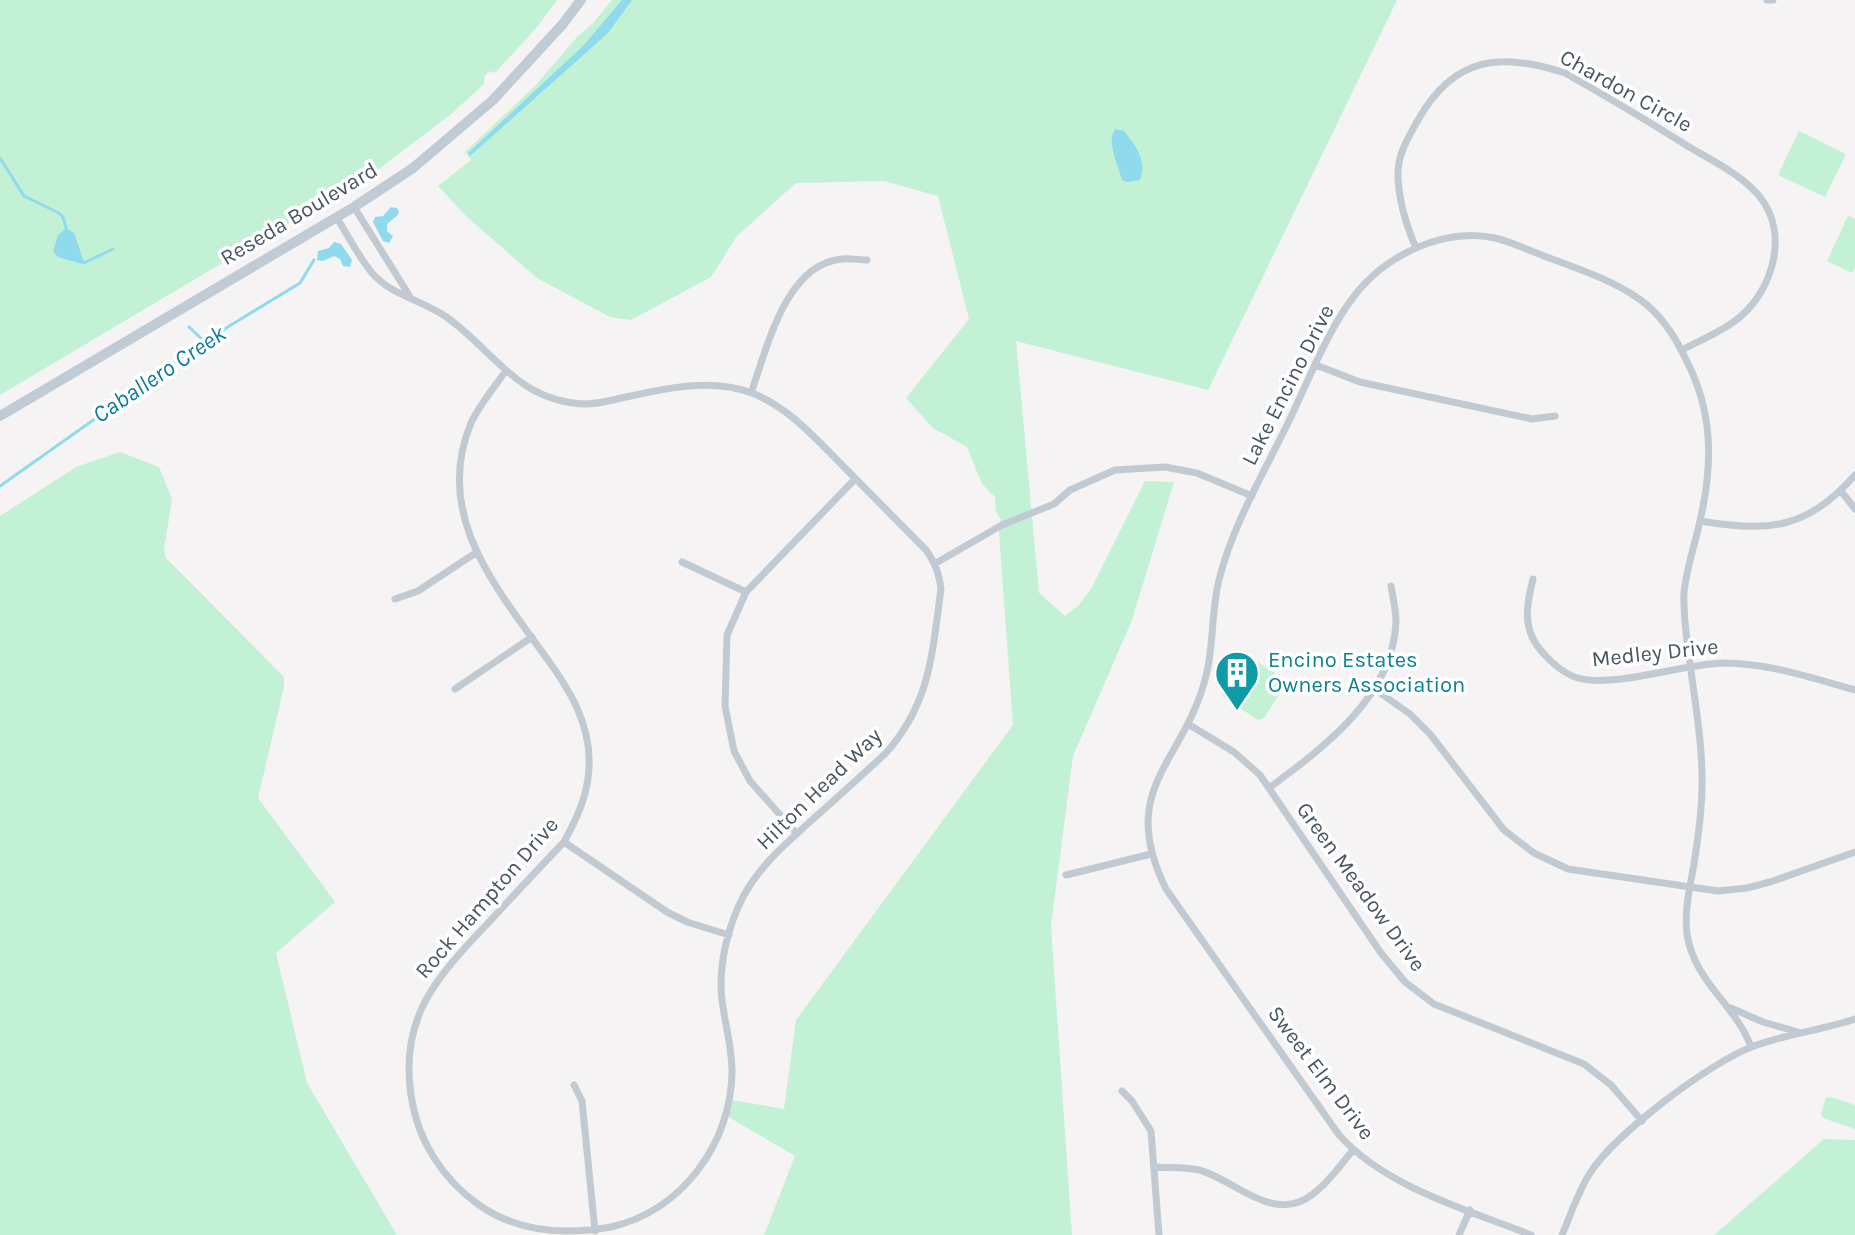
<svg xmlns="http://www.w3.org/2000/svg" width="1855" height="1235" font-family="Karla,sans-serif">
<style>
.green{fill:#c3f1d5}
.water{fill:#90daee}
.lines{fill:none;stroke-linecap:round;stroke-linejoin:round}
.stream{stroke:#90daee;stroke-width:3}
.street{stroke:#c1cad2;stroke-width:7}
.secondary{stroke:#c1cbd6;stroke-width:10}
.labels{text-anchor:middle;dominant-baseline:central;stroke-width:7;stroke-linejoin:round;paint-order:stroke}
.street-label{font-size:22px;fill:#4a5661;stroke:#fff}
.culture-label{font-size:22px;fill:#0d838f;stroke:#fff;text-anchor:start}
.water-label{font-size:24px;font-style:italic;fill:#0c7c9b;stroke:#fff}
</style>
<rect width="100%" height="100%" fill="#f5f3f3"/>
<path class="green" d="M0,0H557L538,26L495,73L490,71L485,75L484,84L450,115L372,174L0,395Z
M612,0H1397L1208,390L1016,341L1039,593L1065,616L1079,605L1091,589L1145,481L1174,482L1132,620L1073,756L1051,926L1072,1235H764L795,1156L727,1116L731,1100L784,1109L796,1020L1013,725L999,533L1001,519L996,512L995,497L982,484L967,447L933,428L906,398L969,319L938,196L884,181L796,183L737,236L711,277L631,320L610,317L537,278L467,217L438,186L471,160L465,152L534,87L577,37L594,22Z
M1799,131L1846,154L1825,197L1778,175Z
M1848,216L1855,219V267L1852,273L1827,261Z
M120,452L159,467L172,499L164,550L166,558L284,677V687L258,798L335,902L276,953L307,1083L397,1235H0V516L76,467Z
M1250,657L1283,679L1285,685L1264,718L1258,720L1223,697L1222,692L1245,658Z
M1830,1097L1855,1105V1129L1823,1118L1821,1114L1826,1098Z
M1824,1139L1855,1140V1235H1714Z"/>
<path class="water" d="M622,0H632L608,33L470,156L468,153L583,46Z
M1115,129L1124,131C1136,146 1147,160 1140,180L1127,182L1122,180C1118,164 1106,142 1115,129Z
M391,207L397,208L399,211L398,215L387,224V231L393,236L389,243L383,241L373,222L375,217L383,216Z
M66,228L74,233L84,262L82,264L58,257L53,251L58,235Z
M334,242L341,244L352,260L350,267L343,266L340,259L334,256L323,261L317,260L318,251L329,248Z"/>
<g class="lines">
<path class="stream" d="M0,158L24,196L59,213L63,217L66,228
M84,263L113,249
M189,327L204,341
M0,486L205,341L300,283L314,260"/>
<path class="street" d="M1767,0H1773
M354,207L409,295
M336,217C348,235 358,256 372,273C391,295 421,300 445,316C494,350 516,401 585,404C599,404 613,400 626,397C668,388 710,378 752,393C790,408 817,440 845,468C872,495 899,523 926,550C935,563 939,573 941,589C932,653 931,703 885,754C861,776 837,798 813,819C788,842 761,864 744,895C728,926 718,964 722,1000C725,1024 732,1047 732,1072C731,1143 683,1210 611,1227C566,1235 518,1232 479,1205C442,1179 417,1139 411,1095C399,1015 439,975 490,921C514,895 539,868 564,842C577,818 588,795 589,767C591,724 570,690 545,656C495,586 433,514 471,423C480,404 493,389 505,372
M1416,248C1406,225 1399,203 1398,177C1397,155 1408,138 1418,120C1454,56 1501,52 1565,73C1606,96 1646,120 1686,145C1712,161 1740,173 1760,197C1789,234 1773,289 1740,317C1724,331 1700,340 1682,350
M1316,365L1360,382L1532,419L1555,416
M751,393C767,349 785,264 842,259C850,258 859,260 867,260
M1841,491L1855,509
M1700,521C1769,532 1806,530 1855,475
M682,562L746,592
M936,563L1002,525L1054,504L1070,490L1115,470L1165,467L1197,473L1252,496
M1533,579C1526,606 1522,631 1543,653C1553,664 1564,674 1578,678C1615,688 1682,664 1723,663C1769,663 1812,678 1855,690
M395,599L418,591L477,552
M1373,688L1410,714L1430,734L1504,830L1534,853L1568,869L1718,891L1747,888L1770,882L1855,852
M455,689L532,637
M1188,724L1234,752L1260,775L1381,953L1405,982L1434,1004L1584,1064L1611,1085L1642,1121
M1269,788C1323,748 1393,697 1396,622C1396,610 1393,598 1391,586
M797,834L750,781L734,751L725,706L727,635L746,592L855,479
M564,842L667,912L687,922L729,935
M1066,875L1151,854
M1731,1008L1763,1022L1798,1032
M574,1085L582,1101L595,1231
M1122,1091L1132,1101L1151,1131L1159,1235
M1155,1167C1169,1168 1185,1167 1199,1170C1230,1178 1265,1215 1299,1202C1320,1194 1339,1167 1353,1150
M1459,1235L1470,1210
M1531,1235C1466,1209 1387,1188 1339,1135L1166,889C1116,787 1184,764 1206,676C1214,645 1211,612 1219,580C1232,527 1262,476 1286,427C1306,387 1327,330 1355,295C1386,255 1444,227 1495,238C1512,242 1528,250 1544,256C1578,269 1620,282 1647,305C1668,323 1680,346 1691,370C1714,420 1712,472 1699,525C1694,548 1686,570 1684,593C1683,617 1687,640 1690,663C1695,703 1703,746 1702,786C1702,813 1698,838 1694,864C1690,887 1684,911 1687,934C1694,982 1736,1005 1751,1047
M1562,1235C1571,1214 1578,1192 1590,1173C1615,1134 1710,1062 1754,1046C1787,1034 1822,1030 1855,1019"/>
<path class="secondary" d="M0,416L354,207L413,168L493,100L562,25L581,0"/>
</g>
<defs>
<g id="building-pin" transform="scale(2.3)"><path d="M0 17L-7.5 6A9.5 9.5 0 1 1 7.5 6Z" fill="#0f9aa8" stroke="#fff"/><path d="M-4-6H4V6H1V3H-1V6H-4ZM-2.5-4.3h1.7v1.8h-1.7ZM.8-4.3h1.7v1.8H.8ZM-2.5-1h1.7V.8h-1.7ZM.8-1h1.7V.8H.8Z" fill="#fff"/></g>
</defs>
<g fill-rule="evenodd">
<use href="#building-pin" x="1237" y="673"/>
</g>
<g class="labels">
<g class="street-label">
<text transform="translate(1626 91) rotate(29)">Chardon Circle</text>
<text transform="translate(299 214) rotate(-31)">Reseda Boulevard</text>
<text transform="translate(1288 385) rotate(-63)">Lake Encino Drive</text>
<text transform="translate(1655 653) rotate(-6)">Medley Drive</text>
<text transform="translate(819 789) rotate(-44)">Hilton Head Way</text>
<text transform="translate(1361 887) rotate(54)">Green Meadow Drive</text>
<text transform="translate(487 898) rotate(-49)">Rock Hampton Drive</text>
<text transform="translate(1321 1073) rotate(53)">Sweet Elm Drive</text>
</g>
<g class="culture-label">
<text x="1268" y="660">Encino Estates<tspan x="1268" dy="25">Owners Association</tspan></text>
</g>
<g class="water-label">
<text transform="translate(159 374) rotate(-34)">Caballero Creek</text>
</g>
</g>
</svg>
